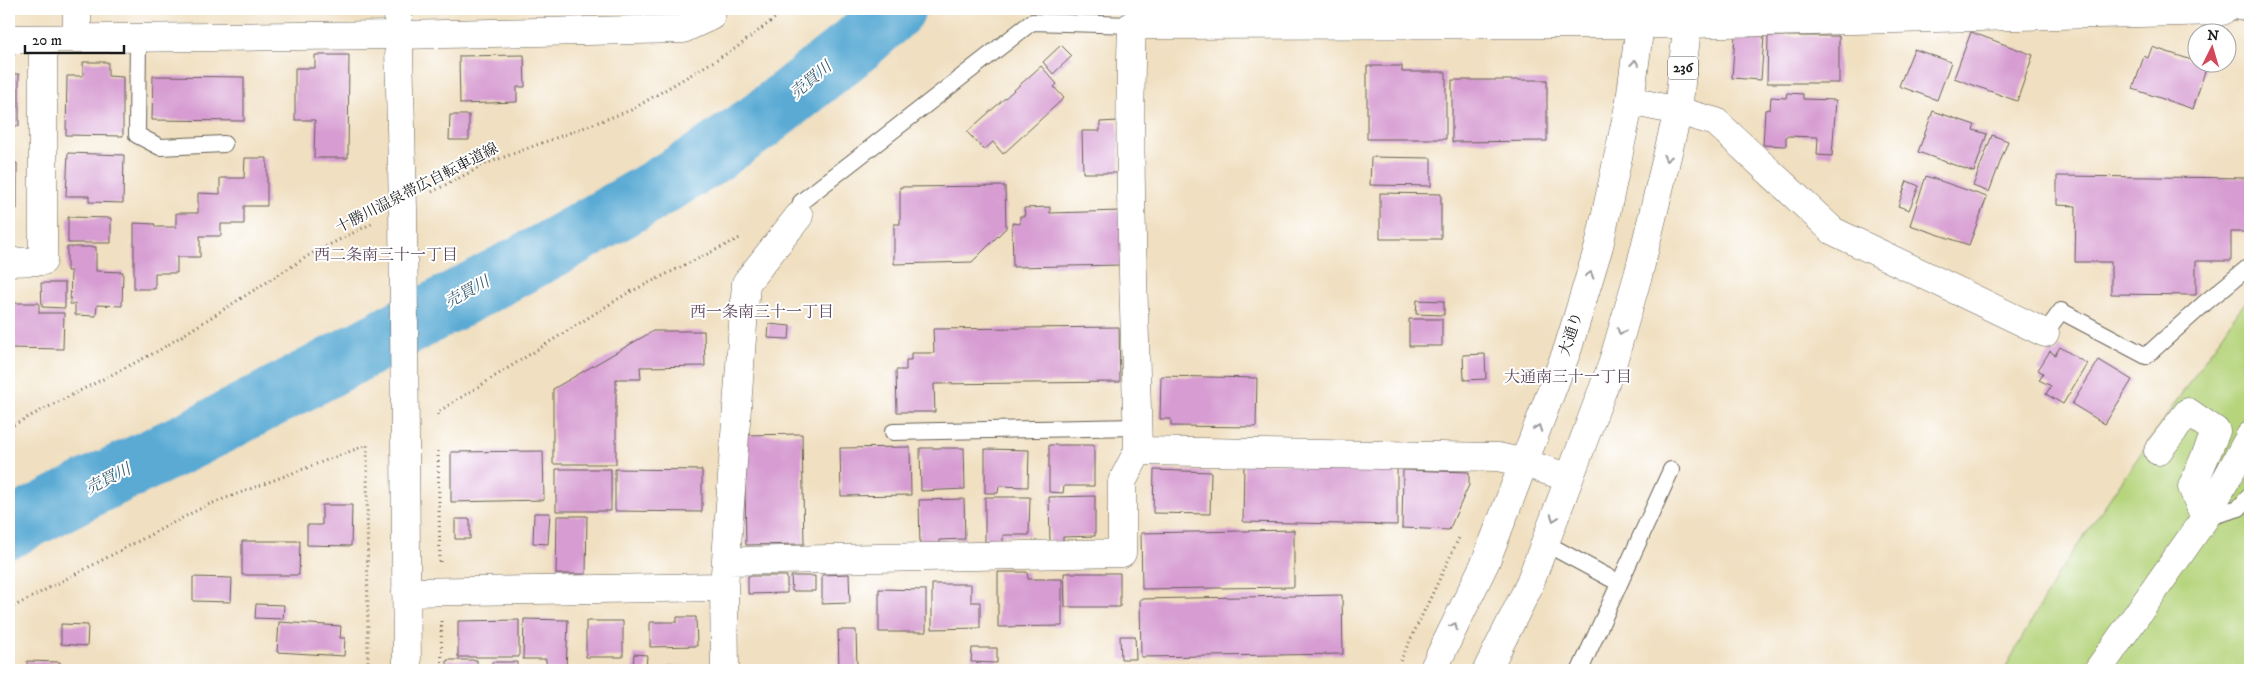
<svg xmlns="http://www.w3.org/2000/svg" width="2259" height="679" font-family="'IM FELL DW Pica','Noto Serif JP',serif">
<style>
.green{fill:#b5d47b;stroke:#68784c}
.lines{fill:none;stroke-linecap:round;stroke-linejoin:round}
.river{stroke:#5aaad4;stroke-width:59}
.building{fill:#d79dd2}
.lane-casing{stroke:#666055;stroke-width:18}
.street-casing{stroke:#666055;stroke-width:29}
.secondary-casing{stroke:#666055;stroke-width:29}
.highway-casing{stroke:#666055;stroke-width:29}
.path{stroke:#666055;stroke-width:3;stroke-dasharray:1 4;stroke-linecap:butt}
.lane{stroke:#fff;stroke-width:16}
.street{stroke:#fff;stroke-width:28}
.secondary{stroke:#fff;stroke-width:28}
.highway{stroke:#fff;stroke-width:28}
.oneway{stroke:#999}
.labels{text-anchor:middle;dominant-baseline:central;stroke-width:4;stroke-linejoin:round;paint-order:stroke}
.shield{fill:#fff;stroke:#606060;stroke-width:1}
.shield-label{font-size:14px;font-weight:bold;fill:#1c1c1c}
.street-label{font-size:15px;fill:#1c1c1c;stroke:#fff}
.water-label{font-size:16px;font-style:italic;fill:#385c6f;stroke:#fff}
.neighbourhood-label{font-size:16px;fill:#5d495c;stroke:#fff}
</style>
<rect width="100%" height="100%" fill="#fff"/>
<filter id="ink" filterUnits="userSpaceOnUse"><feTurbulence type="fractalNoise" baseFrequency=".02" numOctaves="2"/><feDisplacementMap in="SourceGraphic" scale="10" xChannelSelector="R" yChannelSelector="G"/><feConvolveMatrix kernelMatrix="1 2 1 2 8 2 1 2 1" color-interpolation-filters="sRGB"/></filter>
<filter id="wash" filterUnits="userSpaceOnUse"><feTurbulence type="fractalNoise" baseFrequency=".0096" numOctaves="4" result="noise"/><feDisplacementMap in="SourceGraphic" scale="20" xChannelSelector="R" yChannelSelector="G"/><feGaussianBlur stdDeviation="1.12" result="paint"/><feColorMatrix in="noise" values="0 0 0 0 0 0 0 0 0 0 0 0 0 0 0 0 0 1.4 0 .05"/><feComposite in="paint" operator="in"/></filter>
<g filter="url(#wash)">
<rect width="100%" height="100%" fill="#f0dfc0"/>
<path class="green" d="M2250,296V670H2004L2058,574L2237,313Z"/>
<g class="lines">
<path class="river" d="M9,529L93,486L192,439L315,375L551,249L639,199L701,162L759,122L857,44L896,9"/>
</g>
<g id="blocks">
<path class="building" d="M1971,32L2033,55L2017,101L1954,78Z
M1735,34L1764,36L1761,80L1732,78Z
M1768,36H1839V83H1767Z
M1061,45L1072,56L1053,74L1043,62Z
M2152,47L2207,65L2193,109L2133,89L2144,56L2148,58Z
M1914,49L1951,62L1937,100L1899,86Z
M315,55H349L348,158H314L315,120H295V68H315Z
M524,55L525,87H517V102L460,104L459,56Z
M83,62H108V76L123,77V136L66,135L67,76H83Z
M1041,66L1057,84L1054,87L1064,98L1003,154L993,142L984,150L967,132Z
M1367,66H1402V72H1446V139H1367Z
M9,74H19V126H9Z
M153,76L244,77V121L152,120Z
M1452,80H1547V141L1452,142Z
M1787,93L1803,94V99L1836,100L1832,156L1817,155L1818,137L1786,136V146L1763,145L1765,110L1770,109L1771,97L1786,98Z
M1933,111L1975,125L1973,130L1987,134L1974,172L1918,152Z
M450,115H469V140H449Z
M1118,121L1120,173H1083L1082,131H1100V122Z
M1992,135L2008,141L1989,192L1973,186Z
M68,153L124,155L123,203L89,202V196H66Z
M1371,157L1431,158V186L1370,185Z
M245,158H267V206H244V224H221V236H200V257H177V273H155V289H134V223L155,224V227H176V213H198V193L220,194V178H244Z
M9,163H17V209H9Z
M1926,176L1987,197L1969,245L1910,225Z
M2057,176L2250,178V232H2231V261H2196V295L2111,294V262H2075L2076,206L2057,205Z
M1907,181L1919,186L1909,210L1898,206Z
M1005,186L1006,228L972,262L894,264V224H900V187Z
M1380,193L1441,194V239H1380Z
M1050,207V213L1121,211L1122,265L1013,267L1012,223L1020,224V216H1025L1024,208Z
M68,217L111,218V243H68Z
M67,247H96V271L123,272L122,306L97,305L96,316L75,315V304H70L71,271H67Z
M41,283H65V308L42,307Z
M1417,300L1444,301V315L1416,314Z
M9,303H39V313H64L63,349L9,348Z
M1409,319H1442V346H1409Z
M769,324L790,326L789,339L768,338Z
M1119,327L1120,382L934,384L935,412H897L896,370H906V360H911V353H934L933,329Z
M653,331H704L705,366L640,367L641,379H616V464H553V389Z
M2060,347L2087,364L2063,404L2046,394L2051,386L2039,380L2043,373L2038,370L2050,351L2055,355Z
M1485,354L1486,379L1464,380L1463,355Z
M2099,360L2132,380L2105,424L2072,404Z
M1161,376L1257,378L1256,427L1171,426V419H1160Z
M802,434L804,544L746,545L744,435Z
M1049,445H1094V486H1064L1063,493L1049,492Z
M910,447L911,495L841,496L840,448Z
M920,448H964L965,489L921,491Z
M985,449L1029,450L1028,487L999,486L998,493H985Z
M543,451L544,500L451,502V452Z
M1244,463L1397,465V525L1243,522Z
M556,469H611V511H556Z
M615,469L702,470V512L615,511Z
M1154,470L1211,472L1210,514L1153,513Z
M1403,470L1469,472V485L1449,530L1402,528Z
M1095,496V536L1063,537V542L1050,543L1049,497Z
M985,497H1030L1029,535H1003V542H985Z
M964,499L965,539L939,540V546L920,547L919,500Z
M322,505H352L351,546L307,545V525H322Z
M534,513H550L548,544L533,543Z
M557,516H587L586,574H556Z
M455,519H470V539H455Z
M1294,530V587L1142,589L1141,533Z
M242,541H300L299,575H242Z
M998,572H1027L1028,579H1062V626L998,627Z
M1064,573H1120V607H1065Z
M849,574L850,603L822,604V575Z
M748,576H787V593L748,594Z
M791,576H815V591H792Z
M193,577L232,578L231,602L193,601Z
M932,584H971V602H980V628L932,629Z
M879,589L926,590V632H879Z
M1342,595L1343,654L1141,657L1140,599Z
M256,604L284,605L283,619L255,618Z
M677,617H696L697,646L650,647V622H677Z
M524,619L568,620L566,670H546V659H523Z
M519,620V657H458V621Z
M586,621H623V657H586Z
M279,622L341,626L340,638H345L344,656L277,652Z
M61,624L88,625L87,646L61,644Z
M838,630H856L857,670H839Z
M1120,636H1135L1136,659H1121Z
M972,648H997V663L971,662Z
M634,654L647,655L646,670H633Z
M447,660H477V670H447Z
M27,661L60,662V670H9V667H27Z
M492,662H517V670H492Z
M669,666L699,667V670H669Z"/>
</g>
</g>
<g filter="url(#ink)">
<use href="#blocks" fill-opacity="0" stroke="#666055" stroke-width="1"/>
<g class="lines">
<g class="lane-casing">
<path id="lane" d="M2222,11L2250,12
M138,37L137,135L160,147L224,144
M799,216L801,202L1032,22L1132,25
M2045,333L2061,311L2146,356L2206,302L2250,266
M893,432L1137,427
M2205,518L2239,508L2250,495
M1545,543L1619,583
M1580,670L1671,470"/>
</g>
<g class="street-casing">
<path id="street" d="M77,9V38
M9,39L398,35L683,29L711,16V9
M1630,101L1678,111L1716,122L1833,231L2045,333
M9,262L43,261V39
M1138,451C1135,309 1127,167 1132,25L1687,24L2222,11L2224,9
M2158,451L2188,412L2216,431L2192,487L2205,518
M727,561L1122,553V482L1138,451L1498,457L1525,463L1569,478
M406,592L724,587
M725,670L724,587L746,283L799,216
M2098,670L2205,518L2250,436"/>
</g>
<g class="secondary-casing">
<path id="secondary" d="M398,9L403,208L407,670"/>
</g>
<g class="highway-casing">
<path id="highway" d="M1433,670L1486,561L1568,348L1599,246L1630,101L1642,9
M1487,670L1528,588L1612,365L1639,272L1678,111L1689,9"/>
</g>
<path class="path" d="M432,192L488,163L631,110L736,48L787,9
M438,415V412L626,294L742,237
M9,427L158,351L311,254L373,223
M438,451L440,562
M9,609L205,506L367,445L368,670
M441,621L442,670
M1396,670L1459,538"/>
<use href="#lane" class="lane"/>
<use href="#street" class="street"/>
<use href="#secondary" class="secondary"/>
<use href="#highway" class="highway"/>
</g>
<defs><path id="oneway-chevron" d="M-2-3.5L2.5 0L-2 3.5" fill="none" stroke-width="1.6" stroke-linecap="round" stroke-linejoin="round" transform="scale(1.25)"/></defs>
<g class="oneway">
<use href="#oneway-chevron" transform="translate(1635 63) rotate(-83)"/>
<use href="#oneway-chevron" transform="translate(1667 158) rotate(104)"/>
<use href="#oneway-chevron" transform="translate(1590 275) rotate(-73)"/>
<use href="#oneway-chevron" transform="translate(1621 332) rotate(106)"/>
<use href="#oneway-chevron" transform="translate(1538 428) rotate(-70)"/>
<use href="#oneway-chevron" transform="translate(1554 518) rotate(110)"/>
<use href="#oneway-chevron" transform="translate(1454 626) rotate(-64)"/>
</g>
</g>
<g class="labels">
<rect class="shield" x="1668" y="56.5" width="30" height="23" rx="4"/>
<g class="shield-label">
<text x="1683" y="68">236</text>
</g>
<g class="street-label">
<text transform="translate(417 188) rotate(-27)">十勝川温泉帯広自転車道線</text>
<text transform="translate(1571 334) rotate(-72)">大通り</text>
</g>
<g class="water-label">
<text transform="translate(811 80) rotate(-40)">売買川</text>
<text transform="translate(467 292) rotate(-29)">売買川</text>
<text transform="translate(108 479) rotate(-27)">売買川</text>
</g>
<g class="neighbourhood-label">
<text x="386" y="255">西二条南三十一丁目</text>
<text x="762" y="312">西一条南三十一丁目</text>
<text x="1568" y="377">大通南三十一丁目</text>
</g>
</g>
<rect width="2259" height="679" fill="none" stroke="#fff" stroke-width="30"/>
<g transform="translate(2212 48) rotate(5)"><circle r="24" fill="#ffffff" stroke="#a4a4a4"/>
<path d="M0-4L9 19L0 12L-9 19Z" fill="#d1495b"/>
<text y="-8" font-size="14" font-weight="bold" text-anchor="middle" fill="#1c1c1c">N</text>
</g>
<path d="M25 45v8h99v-8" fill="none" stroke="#1c1c1c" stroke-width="2.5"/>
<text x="32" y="45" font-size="15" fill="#1c1c1c" stroke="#ffffff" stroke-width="4" paint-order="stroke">20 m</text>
</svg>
